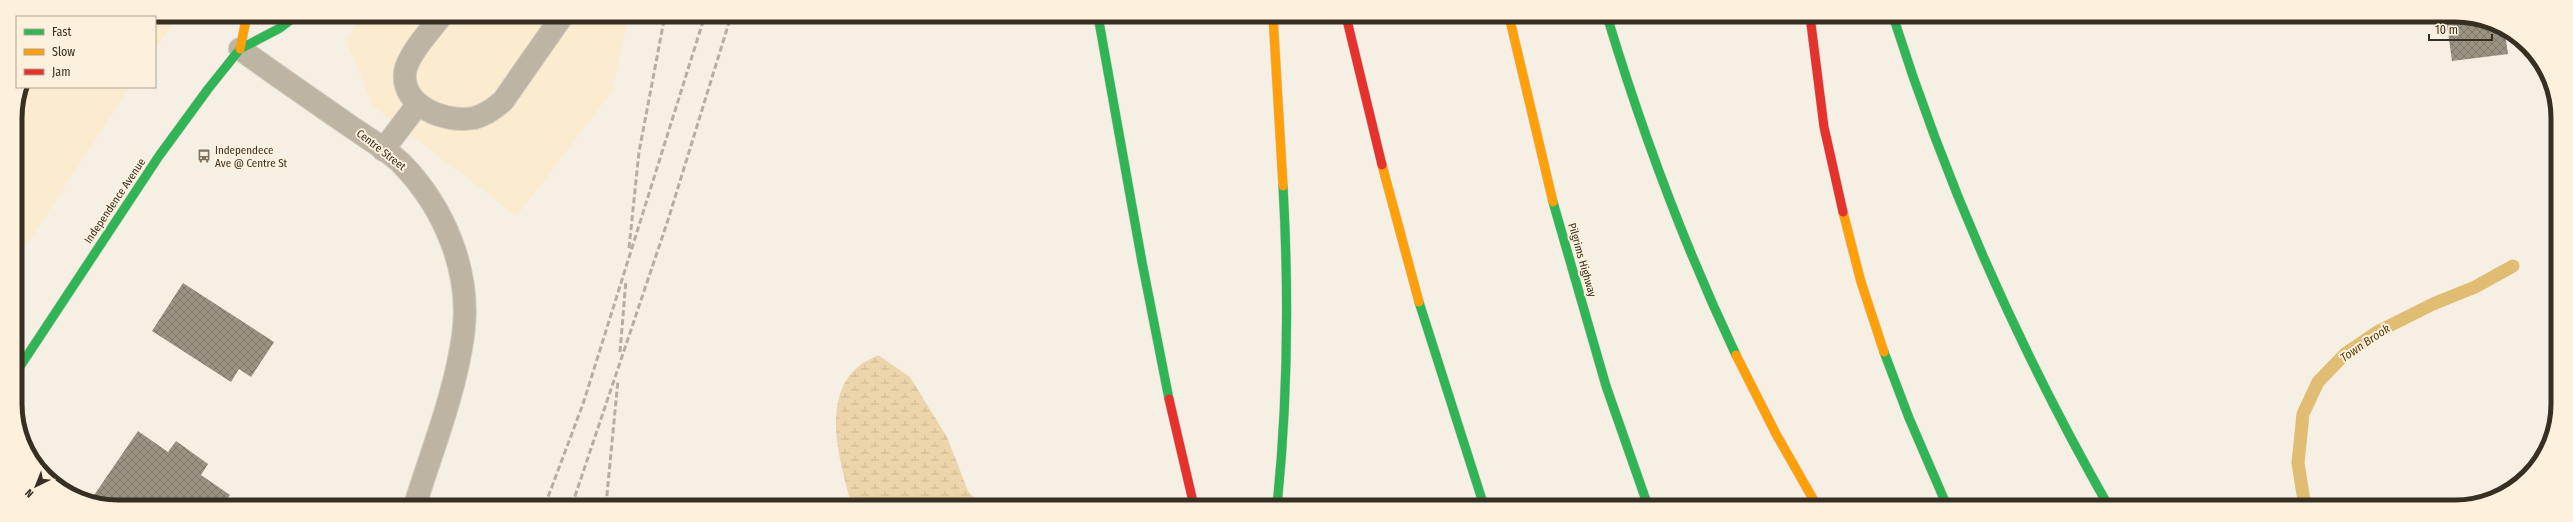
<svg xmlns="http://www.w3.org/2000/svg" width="2573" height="522" font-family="'Fira Sans Condensed',sans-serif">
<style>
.built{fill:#fbebcf}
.wetland{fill:url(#wetland-marsh)}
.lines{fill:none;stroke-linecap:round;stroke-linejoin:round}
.stream{stroke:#e1bc73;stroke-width:13}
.building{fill:url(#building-cross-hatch)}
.lane-casing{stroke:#d2ccc3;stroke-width:24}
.street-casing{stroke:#d2ccc3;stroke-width:24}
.fast-casing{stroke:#d2ccc3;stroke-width:10}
.slow-casing{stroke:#d2ccc3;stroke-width:10}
.jam-casing{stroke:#d2ccc3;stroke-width:10}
.lane{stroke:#beb4a3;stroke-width:22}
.street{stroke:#beb4a3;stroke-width:22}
.fast{stroke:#30b455;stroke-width:9}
.slow{stroke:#ff9f0a;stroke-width:9}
.jam{stroke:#e5322d;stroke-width:9}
.rail{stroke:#b6aea3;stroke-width:3;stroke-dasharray:6 3;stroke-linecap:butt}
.labels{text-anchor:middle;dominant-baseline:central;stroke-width:4;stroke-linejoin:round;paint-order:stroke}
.poi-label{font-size:11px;fill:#372f22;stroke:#fdf1dd;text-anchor:start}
.street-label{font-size:11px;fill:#372f22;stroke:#fdf1dd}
.water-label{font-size:12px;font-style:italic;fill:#4e3910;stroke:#fdf1dd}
.rim{fill:none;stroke:#372f22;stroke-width:5}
</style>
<defs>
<pattern id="wetland-marsh" width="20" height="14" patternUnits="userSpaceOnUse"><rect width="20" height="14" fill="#edd5ab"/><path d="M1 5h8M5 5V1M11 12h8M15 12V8" fill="none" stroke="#ccb793"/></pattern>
<pattern id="building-cross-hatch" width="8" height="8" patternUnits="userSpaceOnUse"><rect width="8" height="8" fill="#9a9282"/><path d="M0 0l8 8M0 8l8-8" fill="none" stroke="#7e786a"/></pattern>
</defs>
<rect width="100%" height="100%" fill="#f6efe4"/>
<path class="built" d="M118,15H178L155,50V17H107Z
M363,15H629L612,91L517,216L373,106L346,40Z
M21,87H130L16,261L15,111Z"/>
<path class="wetland" d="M878,355L910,377L947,437L968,491L981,506H852C841,464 819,399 859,366C864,361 872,359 878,355Z"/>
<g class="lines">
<path class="stream" d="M2305,507L2298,463L2303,414L2318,382L2345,354L2379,331L2433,304L2475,287L2513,266"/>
</g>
<path class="building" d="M2446,17H2475L2505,33L2508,54L2452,61Z
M21,87H30L16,107Z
M183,283L274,342L251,377L239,369L231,382L152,331Z
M138,431L168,452L176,441L208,464L201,475L230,495L223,505H98L90,501Z"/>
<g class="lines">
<g class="lane-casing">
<path id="lane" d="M442,15C431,30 408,54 405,72C401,107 446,123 474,118C486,115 494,109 503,101L563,15
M383,150L418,104"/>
</g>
<g class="street-casing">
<path id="street" d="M240,49C275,74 311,99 347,124C364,136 385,148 401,163C445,208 472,273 463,336C455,394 432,450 415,505"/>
</g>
<g class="fast-casing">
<path id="fast" d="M1098,16L1142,262L1169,399
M1607,16C1642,132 1684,245 1736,355
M1893,16C1948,190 2019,349 2109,507
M1553,202L1606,386L1648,506
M1419,302L1484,506
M1884,352L1909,418L1947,506
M17,371L159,156L208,89L240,49L280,28L297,15
M1277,506C1288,399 1289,293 1283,186"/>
</g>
<g class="slow-casing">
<path id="slow" d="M1273,16L1283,186
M1509,16L1553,202
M240,49L247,15
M1382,165L1419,302
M1843,212L1861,282L1884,352
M1736,355L1776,434L1817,506"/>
</g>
<g class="jam-casing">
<path id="jam" d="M1346,16L1382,165
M1810,16L1824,127L1843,212
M1169,399L1194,506"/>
</g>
<use href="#lane" class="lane"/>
<use href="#street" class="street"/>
<use href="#fast" class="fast"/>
<use href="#slow" class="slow"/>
<use href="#jam" class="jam"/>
<path class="rail" d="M629,248L639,152L665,15
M620,352L626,280
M545,505L583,404L705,15
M572,505L668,220L731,16
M606,505L618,380"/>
</g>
<defs>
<g id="bus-bare" transform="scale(1.08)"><path d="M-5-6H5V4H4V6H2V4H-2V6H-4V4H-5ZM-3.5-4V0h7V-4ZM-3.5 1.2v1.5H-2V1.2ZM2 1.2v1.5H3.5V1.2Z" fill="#7a7266" stroke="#fdf1dd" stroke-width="2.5" paint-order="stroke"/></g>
</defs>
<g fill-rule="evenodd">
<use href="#bus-bare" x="204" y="156"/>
</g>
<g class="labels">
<g class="poi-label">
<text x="215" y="150">Independece<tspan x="215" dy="13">Ave @ Centre St</tspan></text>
</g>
<g class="street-label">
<text transform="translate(381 150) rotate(38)">Centre Street</text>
<text transform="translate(115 201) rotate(-56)">Independence Avenue</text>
<text transform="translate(1582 260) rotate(74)">Pilgrims Highway</text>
</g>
<g class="water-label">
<text transform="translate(2365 343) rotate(-34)">Town Brook</text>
</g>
</g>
<path d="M0 0H2573V522H0ZM118 22H2455A96 96 0 0 1 2551 118V404A96 96 0 0 1 2455 500H118A96 96 0 0 1 22 404V118A96 96 0 0 1 118 22Z" fill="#fdf1dd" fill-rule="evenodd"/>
<path class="rim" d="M118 22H2455A96 96 0 0 1 2551 118V404A96 96 0 0 1 2455 500H118A96 96 0 0 1 22 404V118A96 96 0 0 1 118 22Z"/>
<rect x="16" y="16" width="140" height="72" fill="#fdf1dd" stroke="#aea392"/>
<rect x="24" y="29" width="20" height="6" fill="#30b455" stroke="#aea392"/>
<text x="52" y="36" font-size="12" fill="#372f22">Fast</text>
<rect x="24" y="49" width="20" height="6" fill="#ff9f0a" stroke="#aea392"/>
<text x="52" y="56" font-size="12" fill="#372f22">Slow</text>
<rect x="24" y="69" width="20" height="6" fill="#e5322d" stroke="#aea392"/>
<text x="52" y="76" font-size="12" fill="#372f22">Jam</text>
<g transform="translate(36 486) rotate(223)" stroke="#fdf1dd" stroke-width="3" paint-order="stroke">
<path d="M0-3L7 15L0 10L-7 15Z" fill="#372f22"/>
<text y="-6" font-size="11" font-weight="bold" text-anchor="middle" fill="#372f22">N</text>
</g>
<path d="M2429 34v6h63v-6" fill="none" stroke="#372f22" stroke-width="2"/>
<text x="2435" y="34" font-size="12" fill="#372f22" stroke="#fdf1dd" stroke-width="3" paint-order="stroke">10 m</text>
</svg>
